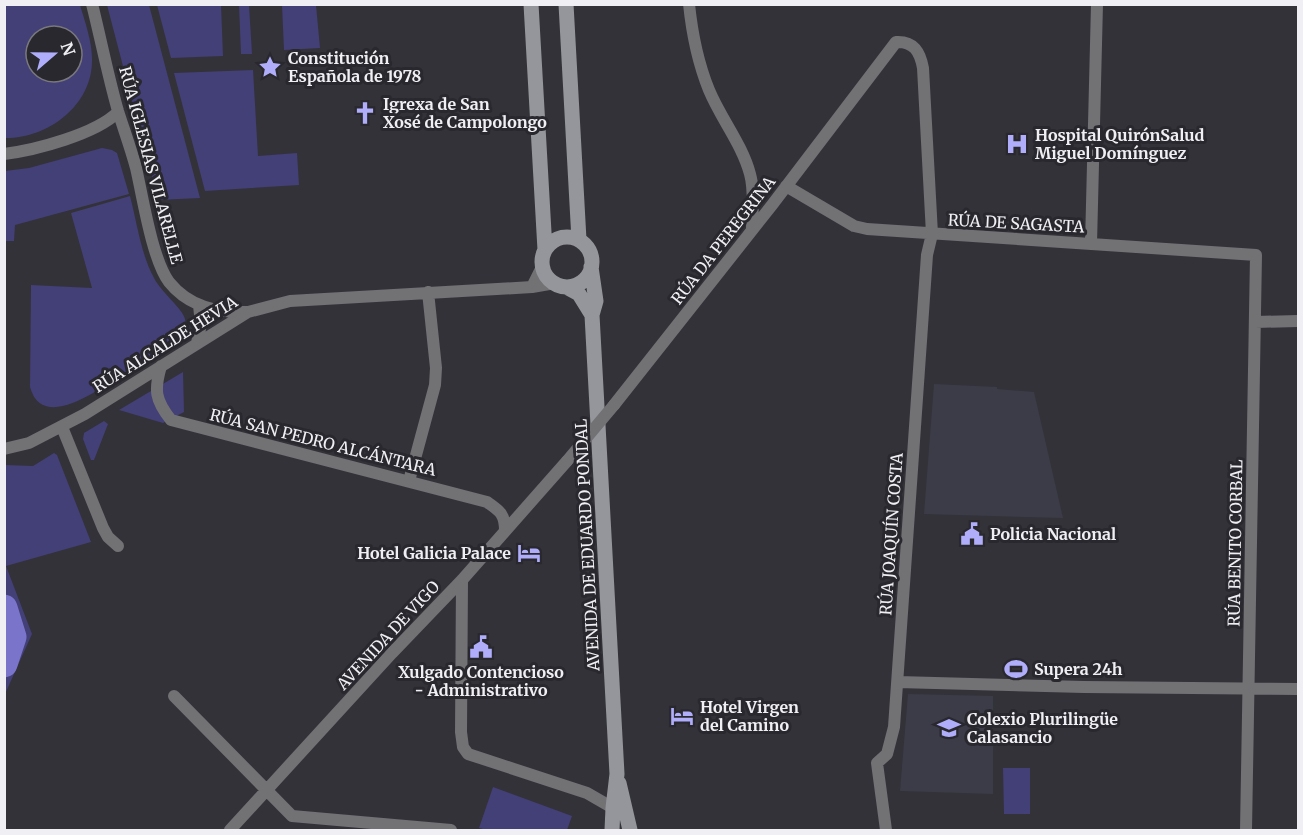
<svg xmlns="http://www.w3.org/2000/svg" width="1303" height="835" font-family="Merriweather,serif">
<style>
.built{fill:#3c3c48}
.green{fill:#433f77;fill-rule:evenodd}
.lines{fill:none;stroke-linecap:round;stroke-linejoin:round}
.river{stroke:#7a75ca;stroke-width:27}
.minor{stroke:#727275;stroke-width:12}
.secondary{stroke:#95969b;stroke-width:15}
.minor-bridge{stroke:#727275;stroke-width:12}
.labels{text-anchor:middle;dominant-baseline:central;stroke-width:6;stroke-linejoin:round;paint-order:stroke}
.poi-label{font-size:16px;font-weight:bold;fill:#f0f0f4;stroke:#28282e;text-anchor:start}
.street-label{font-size:16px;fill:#f0f0f4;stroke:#28282e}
</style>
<rect width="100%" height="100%" fill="#323238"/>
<path class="built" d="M934,384L997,387V389L1034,392L1063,518L924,514Z
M908,694L993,696V794L900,791Z"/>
<path class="green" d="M5,5H80C85,22 92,41 92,59C93,105 48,139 4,138ZM36,36H72V72H36Z
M107,5H149L200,198L158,200Z
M157,5H221L223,56L171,58Z
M239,5H249L252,54H241Z
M282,5H316L320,48L284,50Z
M253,70L258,156L297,153L299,185L205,191L174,73Z
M102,148L112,150L117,153L129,194L15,225L14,241H5V171L29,168Z
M130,196C137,223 141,254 154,278C161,292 182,308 185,319C187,328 182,334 177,341C161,352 143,361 126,372C103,386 43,434 30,387L31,285L92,288L71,213Z
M183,372L184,412L163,423L119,410Z
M104,421L108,424L94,460H91L83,439L84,433Z
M54,453L57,455L91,542L6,566L32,634L5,694V465L33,466Z
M1003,768H1030V814H1004Z
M493,787L572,816L567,830H487L479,828Z"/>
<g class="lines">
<path class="river" d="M4,608L13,637L4,664"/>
<path class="minor" d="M92,4C101,40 108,76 118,111C124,130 131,149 136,168C143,198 152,259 169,282C189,307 217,313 247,312
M689,4C692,33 698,63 709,90C721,119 742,144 750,174C755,192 752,212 752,230
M4,154C36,150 96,134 118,112
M786,186L854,226L867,229L1256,255L1246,830
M1091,244L1097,4
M532,287L542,267
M1256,322L1298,321
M197,343L201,324L199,305
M161,366C154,390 155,400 171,420L487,502C500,511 505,514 505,531
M614,405L772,205L896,42C914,41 920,52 923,68L932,234L927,255L894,727L887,754L877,763L886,830
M62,427L103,528L108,537L118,546
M4,449L29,443L85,414L248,312L290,301L532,287L555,283
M409,481L435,385L436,368L428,292
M462,580L461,732L463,747L468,754L587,793L613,808
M898,682L1084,687L1298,689
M174,696L292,816L451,830
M230,830L392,653L462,580L567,461"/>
<path class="secondary" d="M531,4L545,250
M566,4L579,240
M542 262a25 25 0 1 1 50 0a25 25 0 1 1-50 0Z
M591,267L596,301L592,315L617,774L613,808L612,830
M566,287L579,294L592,315
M619,783L630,830"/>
<path class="minor-bridge" d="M567,461L614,405"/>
</g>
<defs>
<g id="sight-bare" transform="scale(1.8)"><path d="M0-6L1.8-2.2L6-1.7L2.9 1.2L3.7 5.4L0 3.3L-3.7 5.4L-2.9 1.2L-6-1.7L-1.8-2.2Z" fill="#b0aefa" stroke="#28282e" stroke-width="2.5" paint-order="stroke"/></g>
<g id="church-bare" transform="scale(1.8)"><path d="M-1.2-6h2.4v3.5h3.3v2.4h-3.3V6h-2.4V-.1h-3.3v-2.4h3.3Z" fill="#b0aefa" stroke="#28282e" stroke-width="2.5" paint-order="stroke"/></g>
<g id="hospital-bare" transform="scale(1.8)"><path d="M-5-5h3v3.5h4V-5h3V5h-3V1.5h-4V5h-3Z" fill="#b0aefa" stroke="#28282e" stroke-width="2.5" paint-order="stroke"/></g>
<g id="civic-bare" transform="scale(1.8)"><path d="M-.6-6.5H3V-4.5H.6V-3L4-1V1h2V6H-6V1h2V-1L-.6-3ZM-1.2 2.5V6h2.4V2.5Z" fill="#b0aefa" stroke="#28282e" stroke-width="2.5" paint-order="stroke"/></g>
<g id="hotel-bare" transform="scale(1.8)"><path d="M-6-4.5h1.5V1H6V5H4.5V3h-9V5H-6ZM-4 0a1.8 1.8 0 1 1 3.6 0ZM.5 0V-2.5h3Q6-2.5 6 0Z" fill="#b0aefa" stroke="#28282e" stroke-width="2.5" paint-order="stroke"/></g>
<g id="stadium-bare" transform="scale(1.8)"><path d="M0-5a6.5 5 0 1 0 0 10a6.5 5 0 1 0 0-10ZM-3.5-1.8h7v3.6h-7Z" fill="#b0aefa" stroke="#28282e" stroke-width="2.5" paint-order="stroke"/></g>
<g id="school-bare" transform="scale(1.8)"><path d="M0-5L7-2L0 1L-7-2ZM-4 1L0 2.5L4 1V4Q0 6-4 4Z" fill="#b0aefa" stroke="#28282e" stroke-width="2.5" paint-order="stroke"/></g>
</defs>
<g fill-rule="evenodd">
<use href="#sight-bare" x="270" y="67"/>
<use href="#church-bare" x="365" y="113"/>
<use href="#hospital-bare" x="1017" y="144"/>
<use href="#civic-bare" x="972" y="534"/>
<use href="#hotel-bare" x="529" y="553"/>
<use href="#civic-bare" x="481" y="647"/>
<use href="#stadium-bare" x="1016" y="669"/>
<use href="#hotel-bare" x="682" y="716"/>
<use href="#school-bare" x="949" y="728"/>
</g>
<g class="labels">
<g class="poi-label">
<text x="288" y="58">Constitución<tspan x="288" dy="18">Española de 1978</tspan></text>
<text x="383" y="104">Igrexa de San<tspan x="383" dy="18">Xosé de Campolongo</tspan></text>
<text x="1035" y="135">Hospital QuirónSalud<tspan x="1035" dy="18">Miguel Domínguez</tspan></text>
<text x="990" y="534">Policia Nacional</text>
<text x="511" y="553" text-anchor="end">Hotel Galicia Palace</text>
<text x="1034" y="669">Supera 24h</text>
<text x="481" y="672" text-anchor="middle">Xulgado Contencioso<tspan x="481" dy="18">- Administrativo</tspan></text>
<text x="700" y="707">Hotel Virgen<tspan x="700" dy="18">del Camino</tspan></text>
<text x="967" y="719">Colexio Plurilingüe<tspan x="967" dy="18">Calasancio</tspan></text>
</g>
<g class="street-label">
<text transform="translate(151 165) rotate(75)">RÚA IGLESIAS VILARELLE</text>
<text transform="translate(1016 223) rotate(3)">RÚA DE SAGASTA</text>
<text transform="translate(723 240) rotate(-52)">RÚA DA PEREGRINA</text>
<text transform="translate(165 344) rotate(-32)">RÚA ALCALDE HEVIA</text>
<text transform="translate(323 442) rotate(14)">RÚA SAN PEDRO ALCÁNTARA</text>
<text transform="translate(891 534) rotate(-86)">RÚA JOAQUÍN COSTA</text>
<text transform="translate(1235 543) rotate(-89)">RÚA BENITO CORBAL</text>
<text transform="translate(587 545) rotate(-93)">AVENIDA DE EDUARDO PONDAL</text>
<text transform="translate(388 635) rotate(-47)">AVENIDA DE VIGO</text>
</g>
</g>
<rect width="1303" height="835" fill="none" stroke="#f0f0f4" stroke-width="12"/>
<g transform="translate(54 54) rotate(70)"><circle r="28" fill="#28282e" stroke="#78787d" stroke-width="1.5"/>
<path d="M0-4.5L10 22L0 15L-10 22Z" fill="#b0aefa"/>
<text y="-9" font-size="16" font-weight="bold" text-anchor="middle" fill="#f0f0f4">N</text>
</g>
</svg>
